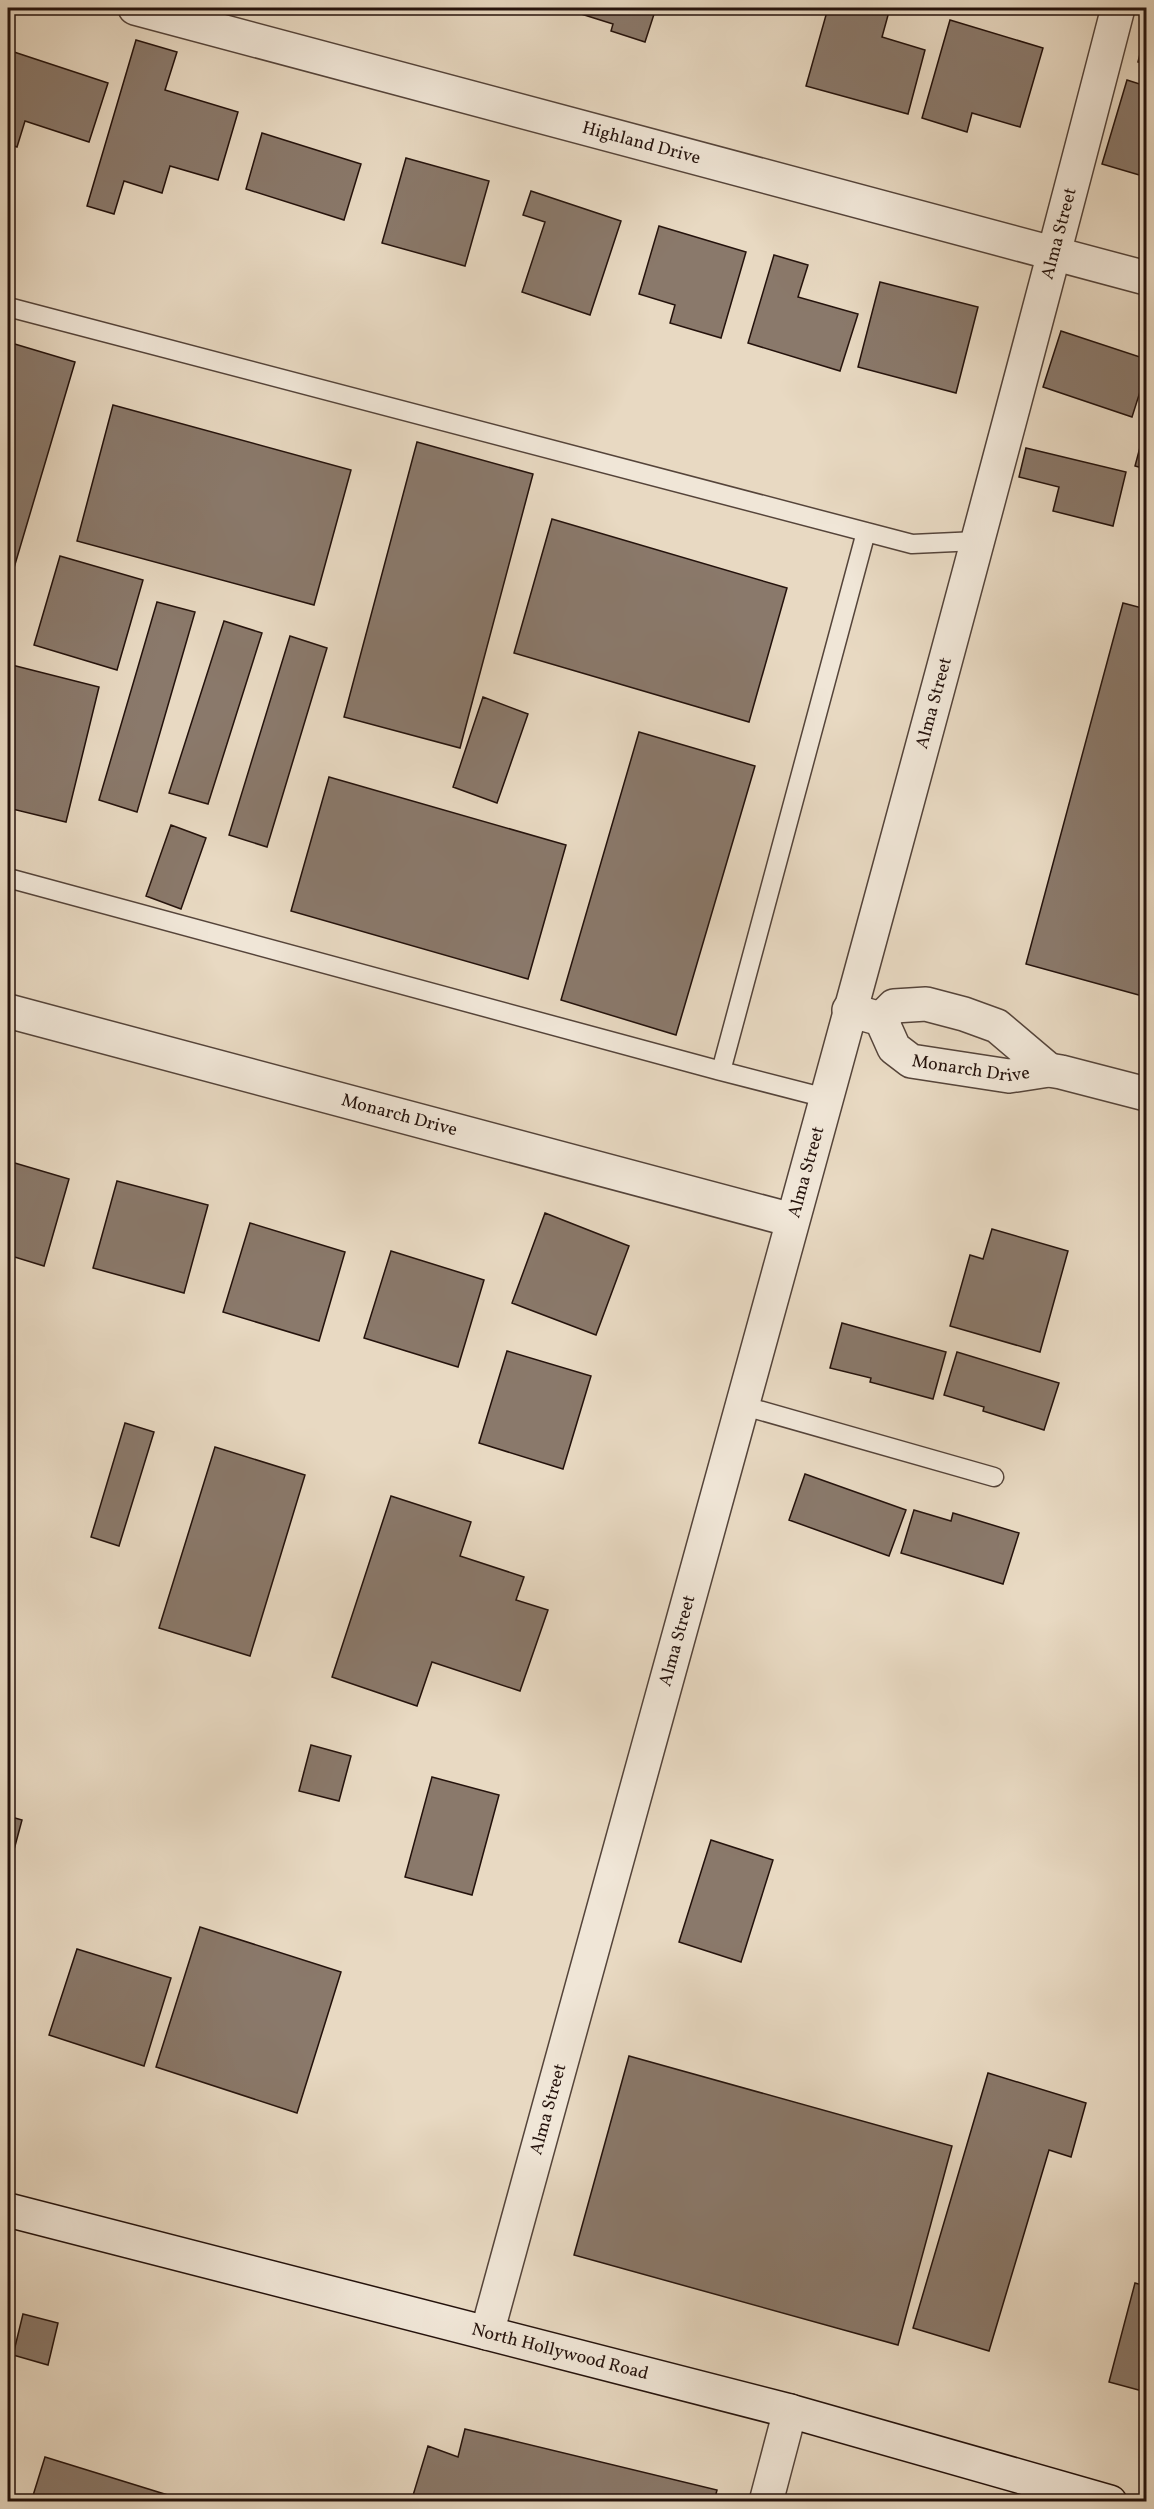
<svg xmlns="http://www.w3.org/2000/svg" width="1154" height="2509" font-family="Vollkorn,serif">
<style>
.building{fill:#8a796b;stroke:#24120c;stroke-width:1.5}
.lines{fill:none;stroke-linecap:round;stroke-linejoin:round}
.service-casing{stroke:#55443a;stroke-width:21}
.minor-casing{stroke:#55443a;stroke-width:36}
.tertiary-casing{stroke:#55443a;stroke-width:36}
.secondary-casing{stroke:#24120c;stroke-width:36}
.service{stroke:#f0e6d7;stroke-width:18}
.minor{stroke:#f0e6d7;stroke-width:33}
.tertiary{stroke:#f0e6d7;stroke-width:33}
.secondary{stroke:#f0e6d7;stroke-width:33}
.labels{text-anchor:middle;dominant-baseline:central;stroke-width:4.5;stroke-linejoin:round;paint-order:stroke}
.street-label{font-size:18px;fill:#24120c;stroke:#f0e6d7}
</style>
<rect width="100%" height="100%" fill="#e8d9c2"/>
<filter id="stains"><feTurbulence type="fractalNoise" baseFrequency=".00333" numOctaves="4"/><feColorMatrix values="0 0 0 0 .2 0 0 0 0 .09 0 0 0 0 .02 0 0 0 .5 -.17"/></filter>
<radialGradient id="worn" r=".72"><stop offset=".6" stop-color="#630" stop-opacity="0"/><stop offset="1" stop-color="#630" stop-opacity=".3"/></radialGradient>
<path class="building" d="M562,8H656L645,42L611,31L613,24Z
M828,8H890L882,37L925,50L908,114L806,86Z
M950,20L1043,48L1020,127L972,113L967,132L922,118Z
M1146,30V64L1138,62Z
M136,40L177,52L165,90L238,112L218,180L170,166L162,193L124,181L114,214L87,206Z
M11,51L108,83L89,142L25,121L17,147L8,144V64Z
M1127,80L1146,86V177L1102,164Z
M262,133L361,164L344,220L246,189Z
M406,158L489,181L465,266L382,243Z
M531,191L621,221L590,315L522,292L545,222L523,215Z
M659,226L746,252L721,338L670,323L675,305L639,294Z
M774,255L808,265L798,297L858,314L840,371L748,343Z
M880,282L978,307L956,393L858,367Z
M1061,331L1146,359V373L1132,417L1043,387Z
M8,342L75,362L8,588Z
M113,405L351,470L314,605L77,541Z
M1146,425V469L1135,466Z
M417,442L533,474L460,748L344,717Z
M1026,448L1126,472L1113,526L1053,511L1059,487L1019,477Z
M552,519L787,588L749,722L514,653Z
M60,556L143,580L117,670L34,645Z
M157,602L195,612L137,812L99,800Z
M1123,603L1146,609V997L1026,964Z
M224,621L262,633L208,804L169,793Z
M290,636L327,648L267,847L229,835Z
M8,664L99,687L66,822L8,808Z
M483,697L528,714L497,803L453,787Z
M639,732L755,766L676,1035L561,1000Z
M329,777L566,845L528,979L291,911Z
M171,825L206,838L181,909L146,896Z
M8,1161L69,1179L44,1266L8,1255Z
M117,1181L208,1205L184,1293L93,1268Z
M545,1213L629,1246L596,1335L512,1303Z
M250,1223L345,1252L319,1341L223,1312Z
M992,1229L1068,1251L1040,1352L950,1326L970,1255L983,1259Z
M391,1251L484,1280L458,1367L364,1338Z
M842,1323L946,1352L933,1399L870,1382L871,1378L830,1368Z
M507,1351L591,1376L563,1469L479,1443Z
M957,1352L1059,1383L1044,1430L983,1411L984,1407L944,1395Z
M125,1423L154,1432L119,1546L91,1537Z
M215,1447L305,1475L250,1656L159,1628Z
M805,1474L906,1510L889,1556L789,1520Z
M391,1496L471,1522L460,1556L524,1577L516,1600L548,1610L520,1691L432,1662L417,1706L332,1677Z
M914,1510L951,1521L953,1513L1019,1533L1003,1584L901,1553Z
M311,1745L351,1756L339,1801L299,1791Z
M432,1777L499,1795L472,1895L405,1877Z
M8,1816L22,1820L8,1872Z
M711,1840L773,1860L741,1962L679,1942Z
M200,1927L341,1972L297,2113L156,2067Z
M77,1949L171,1978L144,2066L49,2035Z
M629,2056L952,2146L898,2345L574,2255Z
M988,2073L1086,2103L1071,2157L1049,2150L989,2351L913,2328Z
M1135,2283L1146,2286V2392L1109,2382Z
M23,2314L58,2323L48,2365L13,2355Z
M465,2429L717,2490L714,2502H411L428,2446L458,2457Z
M45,2457L184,2500L183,2502H31Z"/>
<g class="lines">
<g class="service-casing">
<path id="service" d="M8,307L912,544L977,541
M8,878L721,1071L866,532
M721,1071L826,1098
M741,1405L994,1477"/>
</g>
<g class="minor-casing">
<g id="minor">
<path id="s1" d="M135,8L1146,278"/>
<path id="s2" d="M849,1010L881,1019L894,1048L911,1061L1009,1076L1049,1070L1061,1072L1146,1094"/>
<path id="s3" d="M8,1011L792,1220"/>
<path d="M881,1019L894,1006L926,1004L964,1014L997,1026L1049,1070"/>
<path d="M766,2502L790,2411"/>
</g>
</g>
<g class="tertiary-casing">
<g id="tertiary">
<path id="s4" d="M487,2333C699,1558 917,785 1118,8"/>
</g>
</g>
<g class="secondary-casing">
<g id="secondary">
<path id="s5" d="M8,2210L790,2411L1110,2502"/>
</g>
</g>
<use href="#service" class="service"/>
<use href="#minor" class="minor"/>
<use href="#tertiary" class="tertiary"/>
<use href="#secondary" class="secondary"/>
</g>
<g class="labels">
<g class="street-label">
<text stroke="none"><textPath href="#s1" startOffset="524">Highland Drive</textPath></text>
<text stroke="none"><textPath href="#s4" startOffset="2176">Alma Street</textPath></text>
<text stroke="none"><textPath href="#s4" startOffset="1690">Alma Street</textPath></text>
<text stroke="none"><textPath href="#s2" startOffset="147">Monarch Drive</textPath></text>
<text stroke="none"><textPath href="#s3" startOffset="405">Monarch Drive</textPath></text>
<text stroke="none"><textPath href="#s4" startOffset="1204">Alma Street</textPath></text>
<text stroke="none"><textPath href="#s4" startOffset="718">Alma Street</textPath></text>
<text stroke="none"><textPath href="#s4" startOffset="232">Alma Street</textPath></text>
<text stroke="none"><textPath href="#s5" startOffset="570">North Hollywood Road</textPath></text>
</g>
</g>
<rect width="1154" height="2509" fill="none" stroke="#e8d9c2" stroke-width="30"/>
<rect x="9" y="9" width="1136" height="2491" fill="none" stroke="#24120c" stroke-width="3"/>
<rect x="15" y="15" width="1124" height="2479" fill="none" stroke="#24120c" stroke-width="1.5"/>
<rect width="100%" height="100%" filter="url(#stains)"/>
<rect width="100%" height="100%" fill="url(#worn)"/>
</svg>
